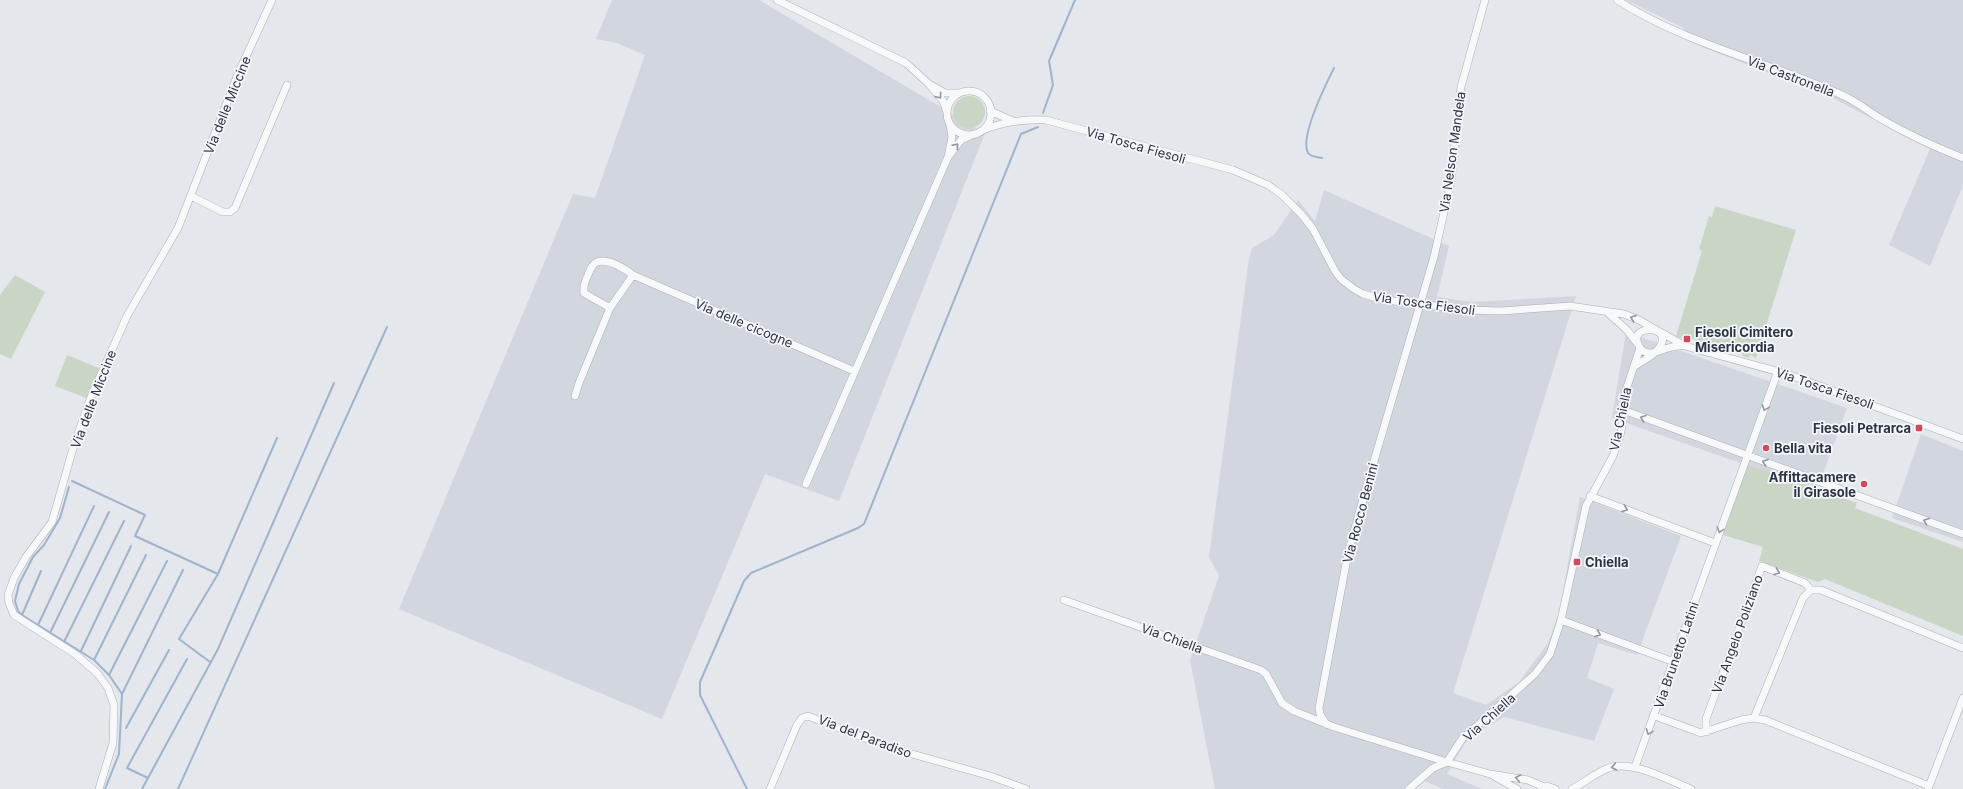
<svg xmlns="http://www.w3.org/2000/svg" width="1963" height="789" font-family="Inter,sans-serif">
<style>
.built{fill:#d2d6de}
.green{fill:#c9d6c5}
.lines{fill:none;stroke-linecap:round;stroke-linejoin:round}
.stream{stroke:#9fb4cc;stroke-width:2}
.minor-casing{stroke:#a9aeb7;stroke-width:8}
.minor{stroke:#f7f8fa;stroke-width:7}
.oneway{stroke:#9196a0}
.poi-dot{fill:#d1495b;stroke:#f4f6f9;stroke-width:1.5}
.labels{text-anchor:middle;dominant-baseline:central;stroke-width:3.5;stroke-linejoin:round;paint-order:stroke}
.street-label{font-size:13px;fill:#2b3445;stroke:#f4f6f9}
.poi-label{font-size:13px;font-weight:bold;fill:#2b3445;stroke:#f4f6f9;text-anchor:start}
</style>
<rect width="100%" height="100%" fill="#e4e7ec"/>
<path class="built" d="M612,0H759L985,133L839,501L765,474L662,719L399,609L573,194L595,198L645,55L617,43L596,39Z
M1626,0H1963V185L1930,266L1889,245L1930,149L1831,97L1702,47L1682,27Z
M1324,190L1449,246L1437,297L1472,302L1576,296L1453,693L1486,705L1519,682L1548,643L1559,613L1580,497L1681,536L1637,655L1598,643L1587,678L1614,689L1594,741L1504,717L1468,738L1447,774L1482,789H1443L1425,781L1415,789H1215L1190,660L1219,576L1209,557L1249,258L1252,248L1274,235L1298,200L1315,221Z
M1626,332L1847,408L1817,490L1612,418Z
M1921,434L1963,451V542L1892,518Z"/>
<path class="green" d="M953 112a16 16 0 1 1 32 0a16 16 0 1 1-32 0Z
M1715,206L1796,230L1756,358L1750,355L1749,358L1743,356V354L1697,343L1696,340L1683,336L1682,338L1676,336L1702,251L1699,249L1709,216L1712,217Z
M15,275L45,292L11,359L0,354V295Z
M67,355L101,369L89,399L55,386Z
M1748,465L1857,503L1855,508L1963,549V636L1825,579L1818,582L1759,561L1763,547L1723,535Z"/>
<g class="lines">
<path class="stream" d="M1043,113L1053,85L1049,61L1075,0
M1322,158C1317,157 1311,157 1308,153C1299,137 1326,84 1334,68
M72,481L145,515L135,536L218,574
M69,487L60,518L44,545L33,557L19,584L15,601L18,611L22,615L94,660L109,675L122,694L119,754L105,789
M22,615L41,571
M38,625L94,506
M50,633L109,512
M64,642L124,521
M81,651L131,546
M94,660L146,555
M210,662L179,639L218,574L277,438
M109,675L167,561
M122,694L183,570
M126,728L169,650
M148,778L127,768L187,659
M142,789L218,649L334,383
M178,789L387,327
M747,789L700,695V682L744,581L751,573L858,528L864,524L1021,134L1038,127"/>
<g class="minor-casing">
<path id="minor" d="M777,0L906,63L929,84
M1617,0C1686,44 1768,62 1842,95C1856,101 1868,111 1881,119C1907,134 1935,147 1963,158
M947 113a22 22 0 1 1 44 0a22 22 0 1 1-44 0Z
M990,111L1013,121
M947,112L943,101L929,84L945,93H959
M950,125L952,137L948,157L961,140L972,135
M981,131C1002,122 1023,119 1046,120L1233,170L1268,185L1281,194L1302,215L1313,229L1335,271L1341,279L1354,289L1363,294L1385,300L1469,310L1501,311L1570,306L1624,314L1639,320L1685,346L1790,375L1963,439
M191,196L223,212H230L235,208L287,85
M610,308L584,293C583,286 585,281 588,275C590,270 592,264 597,262C608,258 625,269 633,275L854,371
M1607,312L1627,330L1637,343
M1635,366C1642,361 1654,356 1659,348C1676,325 1626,323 1639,346C1646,360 1661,349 1672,347C1676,346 1680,346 1684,345
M575,396L579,383L610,308L633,275
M1623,410L1963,534
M806,484L948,157
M1590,496L1715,543
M1064,600L1261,670L1266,674L1282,703L1294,711L1334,727L1447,762L1490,774L1528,780L1544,787
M1561,620L1674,662
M1655,716L1701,733L1741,720L1754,718L1765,720L1929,786
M1754,718L1803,598L1811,590H1821L1963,648
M1326,724L1320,714L1319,708L1348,553L1367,485L1434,257L1451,181L1461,87L1485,0
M1706,732V719L1762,566L1805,583L1811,590
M1447,762L1462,739L1535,674L1550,654L1561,620L1586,506L1613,456L1621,432L1626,390L1640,348
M1635,767L1778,371
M1494,776L1517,789
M99,789L113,743L114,705L108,688L97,673L75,654L14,615L9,603L8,595L14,578L26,557L52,522L74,445L91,397L127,316L178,228L238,74L272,0
M770,789L797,725L802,718L808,716L891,748L990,776L1026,789
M1409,789L1433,768L1447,762
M1541,789L1547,786L1555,789
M1572,789C1584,783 1594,774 1606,769C1630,758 1668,780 1691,789
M1928,789L1963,698"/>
</g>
<use href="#minor" class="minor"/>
</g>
<defs><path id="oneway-chevron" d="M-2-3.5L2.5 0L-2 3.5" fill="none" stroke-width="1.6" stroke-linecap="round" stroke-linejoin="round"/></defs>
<g class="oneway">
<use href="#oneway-chevron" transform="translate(939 96) rotate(54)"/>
<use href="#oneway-chevron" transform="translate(956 146) rotate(-49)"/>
<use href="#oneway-chevron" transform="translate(1633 318) rotate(-160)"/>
<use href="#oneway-chevron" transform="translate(1765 408) rotate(110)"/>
<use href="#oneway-chevron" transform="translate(1643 418) rotate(-160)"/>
<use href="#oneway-chevron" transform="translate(1765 462) rotate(-160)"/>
<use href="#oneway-chevron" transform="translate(1625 509) rotate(21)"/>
<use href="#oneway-chevron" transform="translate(1926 521) rotate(-160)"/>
<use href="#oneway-chevron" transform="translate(1720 530) rotate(110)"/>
<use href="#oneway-chevron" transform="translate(1777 572) rotate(21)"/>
<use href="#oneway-chevron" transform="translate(1598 634) rotate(21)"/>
<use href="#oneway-chevron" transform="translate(1649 732) rotate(111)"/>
<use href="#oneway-chevron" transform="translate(1614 767) rotate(169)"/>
<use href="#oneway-chevron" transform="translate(1518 778) rotate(-169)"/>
</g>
<g class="poi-dot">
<rect x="1683" y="335" width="8" height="8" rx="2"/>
<rect x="1915" y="424" width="8" height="8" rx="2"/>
<circle cx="1766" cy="448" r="4"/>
<circle cx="1864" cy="484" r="4"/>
<rect x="1573" y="558" width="8" height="8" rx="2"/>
</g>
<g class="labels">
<g class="street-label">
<text transform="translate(1791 76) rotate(21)">Via Castronella</text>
<text transform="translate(227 105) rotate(-68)">Via delle Miccine</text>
<text transform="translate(1136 145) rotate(16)">Via Tosca Fiesoli</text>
<text transform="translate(1452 152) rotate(-82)">Via Nelson Mandela</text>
<text transform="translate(1424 303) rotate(8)">Via Tosca Fiesoli</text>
<text transform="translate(744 323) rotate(23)">Via delle cicogne</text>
<text transform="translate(1825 388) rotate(19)">Via Tosca Fiesoli</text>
<text transform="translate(93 399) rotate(-69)">Via delle Miccine</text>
<text transform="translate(1620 419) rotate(-78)">Via Chiella</text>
<text transform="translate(1360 513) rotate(-75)">Via Rocco Benini</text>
<text transform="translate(1737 634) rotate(-70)">Via Angelo Poliziano</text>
<text transform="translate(1172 638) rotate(20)">Via Chiella</text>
<text transform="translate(1676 655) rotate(-71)">Via Brunetto Latini</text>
<text transform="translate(1489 717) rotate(-42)">Via Chiella</text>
<text transform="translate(865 736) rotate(21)">Via del Paradiso</text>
</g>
<g class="poi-label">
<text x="1695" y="332">Fiesoli Cimitero<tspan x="1695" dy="15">Misericordia</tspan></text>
<text x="1911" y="428" text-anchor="end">Fiesoli Petrarca</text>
<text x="1774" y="448">Bella vita</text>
<text x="1856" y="477" text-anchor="end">Affittacamere<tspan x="1856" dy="15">il Girasole</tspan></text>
<text x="1585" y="562">Chiella</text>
</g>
</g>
</svg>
